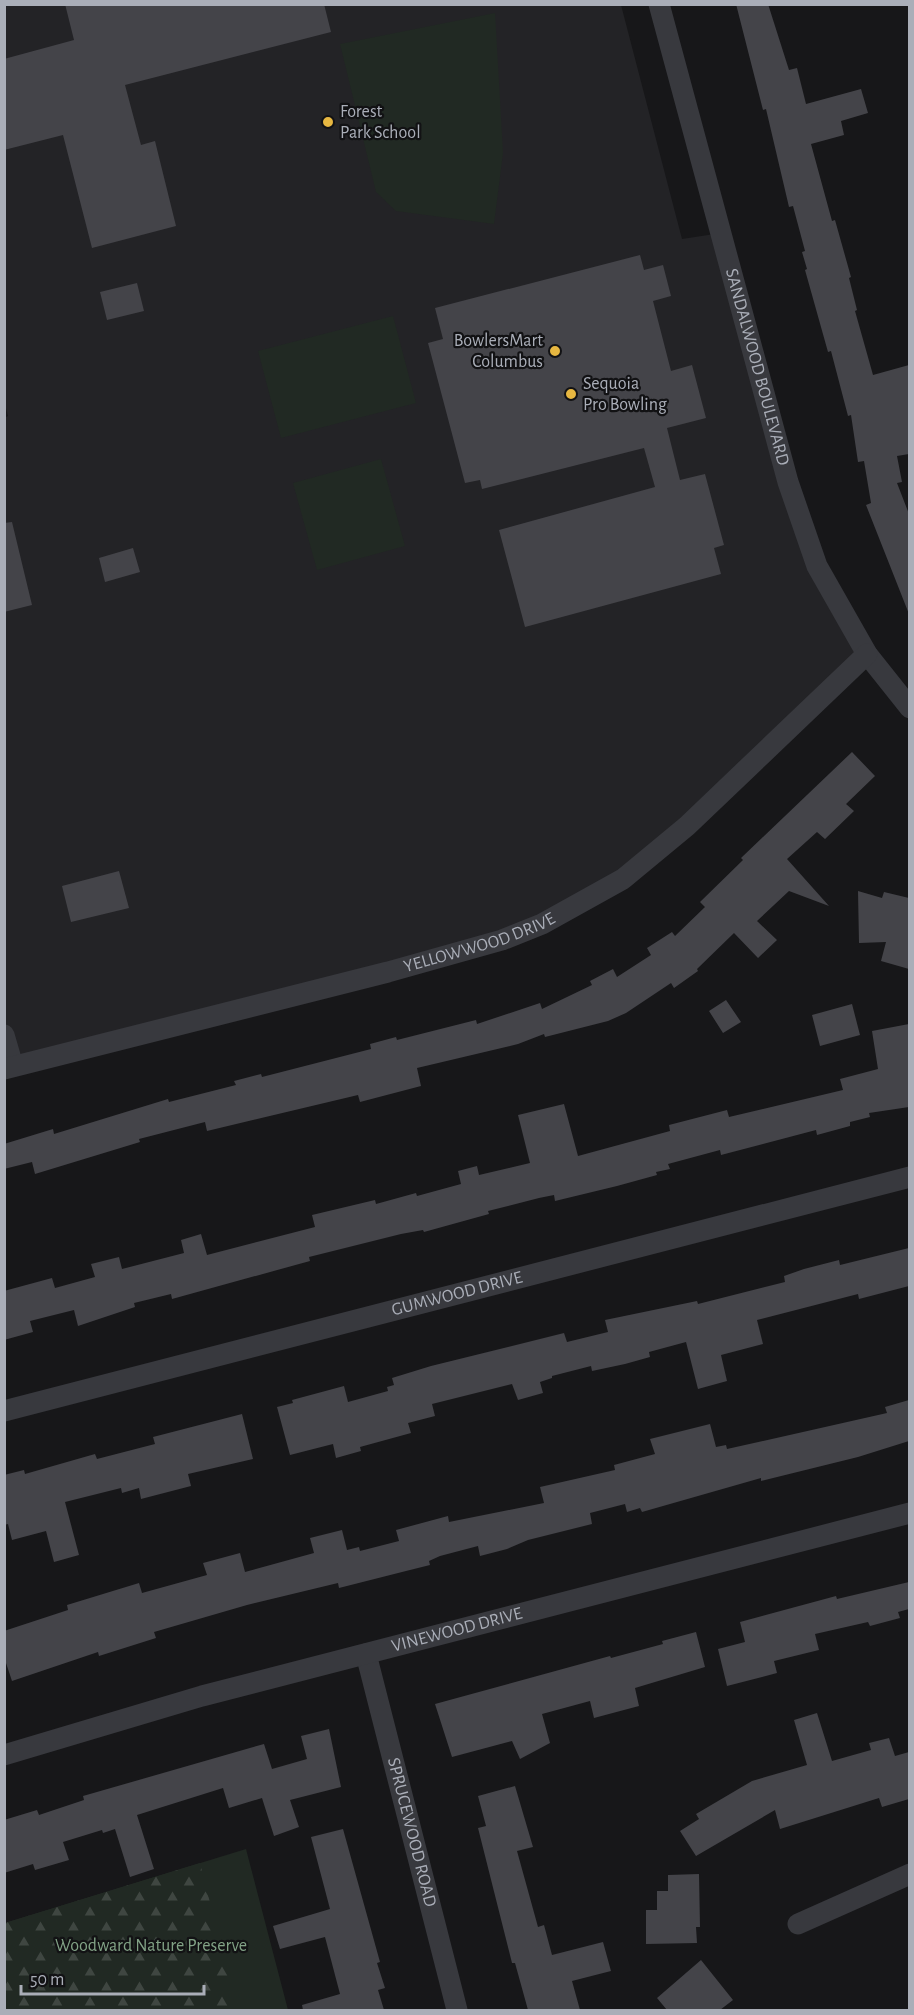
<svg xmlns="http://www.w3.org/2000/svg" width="914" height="2015" font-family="'Alegreya Sans',sans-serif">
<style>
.built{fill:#232326}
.green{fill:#212923}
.forest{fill:url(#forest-firs)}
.building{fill:#444449}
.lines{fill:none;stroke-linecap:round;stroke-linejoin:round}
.street{stroke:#38393e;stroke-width:21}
.poi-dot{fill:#e7b741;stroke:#121214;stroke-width:2}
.labels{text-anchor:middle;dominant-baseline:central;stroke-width:4.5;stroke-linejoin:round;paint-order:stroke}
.poi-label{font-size:18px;fill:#aaaeb8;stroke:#121214;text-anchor:start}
.street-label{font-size:18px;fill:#aaaeb8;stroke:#121214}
.park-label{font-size:18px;fill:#82a286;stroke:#121214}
</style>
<defs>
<pattern id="forest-firs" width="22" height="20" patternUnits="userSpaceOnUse" patternTransform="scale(1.5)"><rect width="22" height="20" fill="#212923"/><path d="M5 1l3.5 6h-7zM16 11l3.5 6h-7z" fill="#3f4641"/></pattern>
</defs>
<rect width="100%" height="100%" fill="#171719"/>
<path class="built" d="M5,5H621L682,239L721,233L792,505L865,650L592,908L14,1069L4,1032V418L8,416L4,401Z"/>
<path class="green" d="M495,13L503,153L494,224L396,211L376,192L340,44Z
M393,316L416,403L281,438L258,351Z
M381,459L405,546L317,570L293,483Z
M246,1849L288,2010H5V1923Z"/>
<path class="forest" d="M200,1863L237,2010H5V1923Z"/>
<path class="building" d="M65,4H324L331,32L125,85L141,145L155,141L176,226L92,248L63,135L4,150V59L74,40Z
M736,4H768L789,70L797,68L806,104L861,89L868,113L841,121L844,135L811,144L832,221L835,220L851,277L849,278L857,310L855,311L873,375L909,365V454L897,456L902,482L897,483L909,514V614L866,505L871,503L864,461L858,462L851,415L848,416L831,351L828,352L805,270L807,269L802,252L805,251L793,206L789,207L766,109L763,110Z
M640,255L644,270L663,265L671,296L653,301L671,371L692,365L706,418L667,428L680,480L705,474L724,545L714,548L721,574L525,627L499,530L655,487L644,448L482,489L480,480L465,483L428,343L443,339L435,308Z
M137,283L144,311L107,320L100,292Z
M12,522L32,605L4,612V523Z
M133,548L140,572L105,582L99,558Z
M852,752L875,776L846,804L854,811L825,839L817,832L787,859L829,906L789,891L757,921L777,940L758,958L734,933L697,969L698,971L674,988L671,983L626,1013L608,1021L545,1037L544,1034L518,1044L417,1068L421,1086L360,1102L358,1095L207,1131L205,1122L139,1139L140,1142L35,1174L32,1162L4,1169V1144L53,1129L54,1134L168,1099L169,1102L236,1085L234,1081L261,1074L262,1077L371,1049L370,1044L396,1037L397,1040L476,1020L477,1024L540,1003L542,1009L592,985L590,981L613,969L617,977L651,955L647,948L672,932L675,936L705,907L700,902L743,860L741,858Z
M119,871L129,908L71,922L62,886Z
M858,891L882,898L884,892L909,898V969L881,961L886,942L859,943Z
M726,1000L741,1022L723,1033L709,1011Z
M852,1004L860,1035L820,1046L812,1015Z
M909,1024V1107L869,1113L870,1117L850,1122V1126L817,1135L816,1130L721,1155L720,1150L668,1164L670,1169L656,1172L657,1175L617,1186L555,1201L554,1195L539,1198L488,1211L489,1214L424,1232L423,1230L401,1234L309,1257L310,1261L172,1299L171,1294L134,1303L135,1307L78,1326L74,1310L30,1321L33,1332L4,1340V1291L52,1278L55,1288L95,1277L91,1264L119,1257L122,1269L184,1253L181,1240L201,1234L207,1255L315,1227L312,1215L375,1200L376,1204L416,1193L417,1196L461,1184L458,1171L477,1166L479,1175L530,1163L518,1115L564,1104L578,1156L670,1131L669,1125L727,1110L729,1117L843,1090L840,1079L878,1069L872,1031Z
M909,1248V1286L859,1299L858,1294L757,1320L763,1344L721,1355L727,1381L698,1389L686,1342L649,1352L650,1357L625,1364L592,1371L591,1366L552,1376V1378L540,1382L543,1393L518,1400L512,1384L432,1404L435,1416L408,1423L411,1433L360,1447L361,1451L336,1458L333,1444L290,1455L277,1407L293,1403L292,1400L344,1386L348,1402L388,1391L387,1387L394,1385L392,1378L431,1366L564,1333L567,1342L608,1332L605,1320L697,1301L698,1304L785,1282L784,1276L804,1269L839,1260L840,1265Z
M909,1400V1441L858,1457L761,1481V1478L642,1512L640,1508L627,1512L625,1504L590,1513L592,1524L528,1540L507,1549L480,1556L478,1546L440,1556L429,1561L430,1565L406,1571L339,1588L338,1583L247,1605L154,1632L156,1638L99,1656L98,1652L12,1681L4,1657V1631L68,1610L67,1605L139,1583L142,1593L207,1575L203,1563L240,1553L245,1572L314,1553L310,1538L342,1530L347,1550L359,1547L360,1551L399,1541L396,1530L448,1516L449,1522L544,1503L540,1487L615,1470L614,1465L655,1454L650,1439L710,1424L716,1447L726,1445L727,1449L887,1413L885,1407Z
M242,1414L253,1459L188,1474L191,1486L141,1499L139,1488L122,1493L121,1488L65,1502L79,1555L54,1562L46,1531L12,1540L8,1524L4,1525V1475L24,1470L25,1474L95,1454L97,1459L155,1444L153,1437Z
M909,1582V1609L898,1612L900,1618L870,1626L868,1622L815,1634L819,1650L774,1661L777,1673L727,1686L718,1649L745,1642L740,1622L836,1596L837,1599Z
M696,1632L705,1667L635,1688L639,1706L594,1718L590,1701L542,1714L550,1743L520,1759L512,1741L452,1757L435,1704L610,1656L611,1658L663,1644L662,1641Z
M817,1713L832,1761L871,1750L869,1743L889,1738L895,1756L909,1752V1799L882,1807L879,1798L780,1829L775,1810L696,1856L680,1831L699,1819L696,1814L752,1781L807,1765L794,1720Z
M329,1729L341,1787L290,1800L299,1827L274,1836L262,1798L229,1808L223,1788L137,1815L154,1869L130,1877L115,1829L103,1833L102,1830L63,1842L69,1860L35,1870L33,1864L4,1873V1820L37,1810L39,1815L84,1800L83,1796L264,1744L272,1769L307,1759L301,1736Z
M515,1786L533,1847L517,1851L538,1927L544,1925L552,1955L603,1942L611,1971L572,1981L580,2010H528L515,1963H512L478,1828L486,1826L478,1796Z
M343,1829L380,1962L377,1963L385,1988L378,1990L384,2010H303L302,2005L340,1994L325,1937L280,1949L273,1926L330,1909L311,1837Z
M699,1874L700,1927H696L697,1943L646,1944V1910H657V1891H668V1875Z
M701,1960L733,2000L720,2010H667L657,1998Z"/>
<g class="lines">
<g class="street">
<path id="s1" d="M659,4L788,482L817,566L867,654L910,708"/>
<path d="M4,1035L13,1066"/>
<path id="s2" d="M4,1069L388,972L502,940L542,924L623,879L687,826L867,654"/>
<path id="s3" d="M4,1411L910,1177"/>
<path id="s4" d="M366,1654L457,2010"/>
<path id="s5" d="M4,1755L202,1696L910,1513"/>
<path d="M798,1924L910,1874"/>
</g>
</g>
<g class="poi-dot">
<circle cx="328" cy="122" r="6"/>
<circle cx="555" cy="351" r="6"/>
<circle cx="571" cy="394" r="6"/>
</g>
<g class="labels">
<g class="poi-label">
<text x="340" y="112">Forest<tspan x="340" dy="21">Park School</tspan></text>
<text x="543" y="341" text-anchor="end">BowlersMart<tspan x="543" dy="21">Columbus</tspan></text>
<text x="583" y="384">Sequoia<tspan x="583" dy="21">Pro Bowling</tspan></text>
</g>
<g class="street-label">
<text stroke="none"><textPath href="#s1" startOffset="376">SANDALWOOD BOULEVARD</textPath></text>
<text stroke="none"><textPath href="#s2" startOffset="492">YELLOWWOOD DRIVE</textPath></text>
<text stroke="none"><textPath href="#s3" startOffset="468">GUMWOOD DRIVE</textPath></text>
<text stroke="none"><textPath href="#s5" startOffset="470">VINEWOOD DRIVE</textPath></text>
<text stroke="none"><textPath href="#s4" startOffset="184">SPRUCEWOOD ROAD</textPath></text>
</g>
<g class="park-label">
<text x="151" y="1946">Woodward Nature Preserve</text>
</g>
</g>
<rect width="914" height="2015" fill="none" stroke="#aaaeb8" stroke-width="12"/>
<path d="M21 1985v9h183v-9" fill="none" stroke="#aaaeb8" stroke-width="3"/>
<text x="30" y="1985" font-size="18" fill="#aaaeb8" stroke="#121214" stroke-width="4.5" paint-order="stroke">50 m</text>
</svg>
